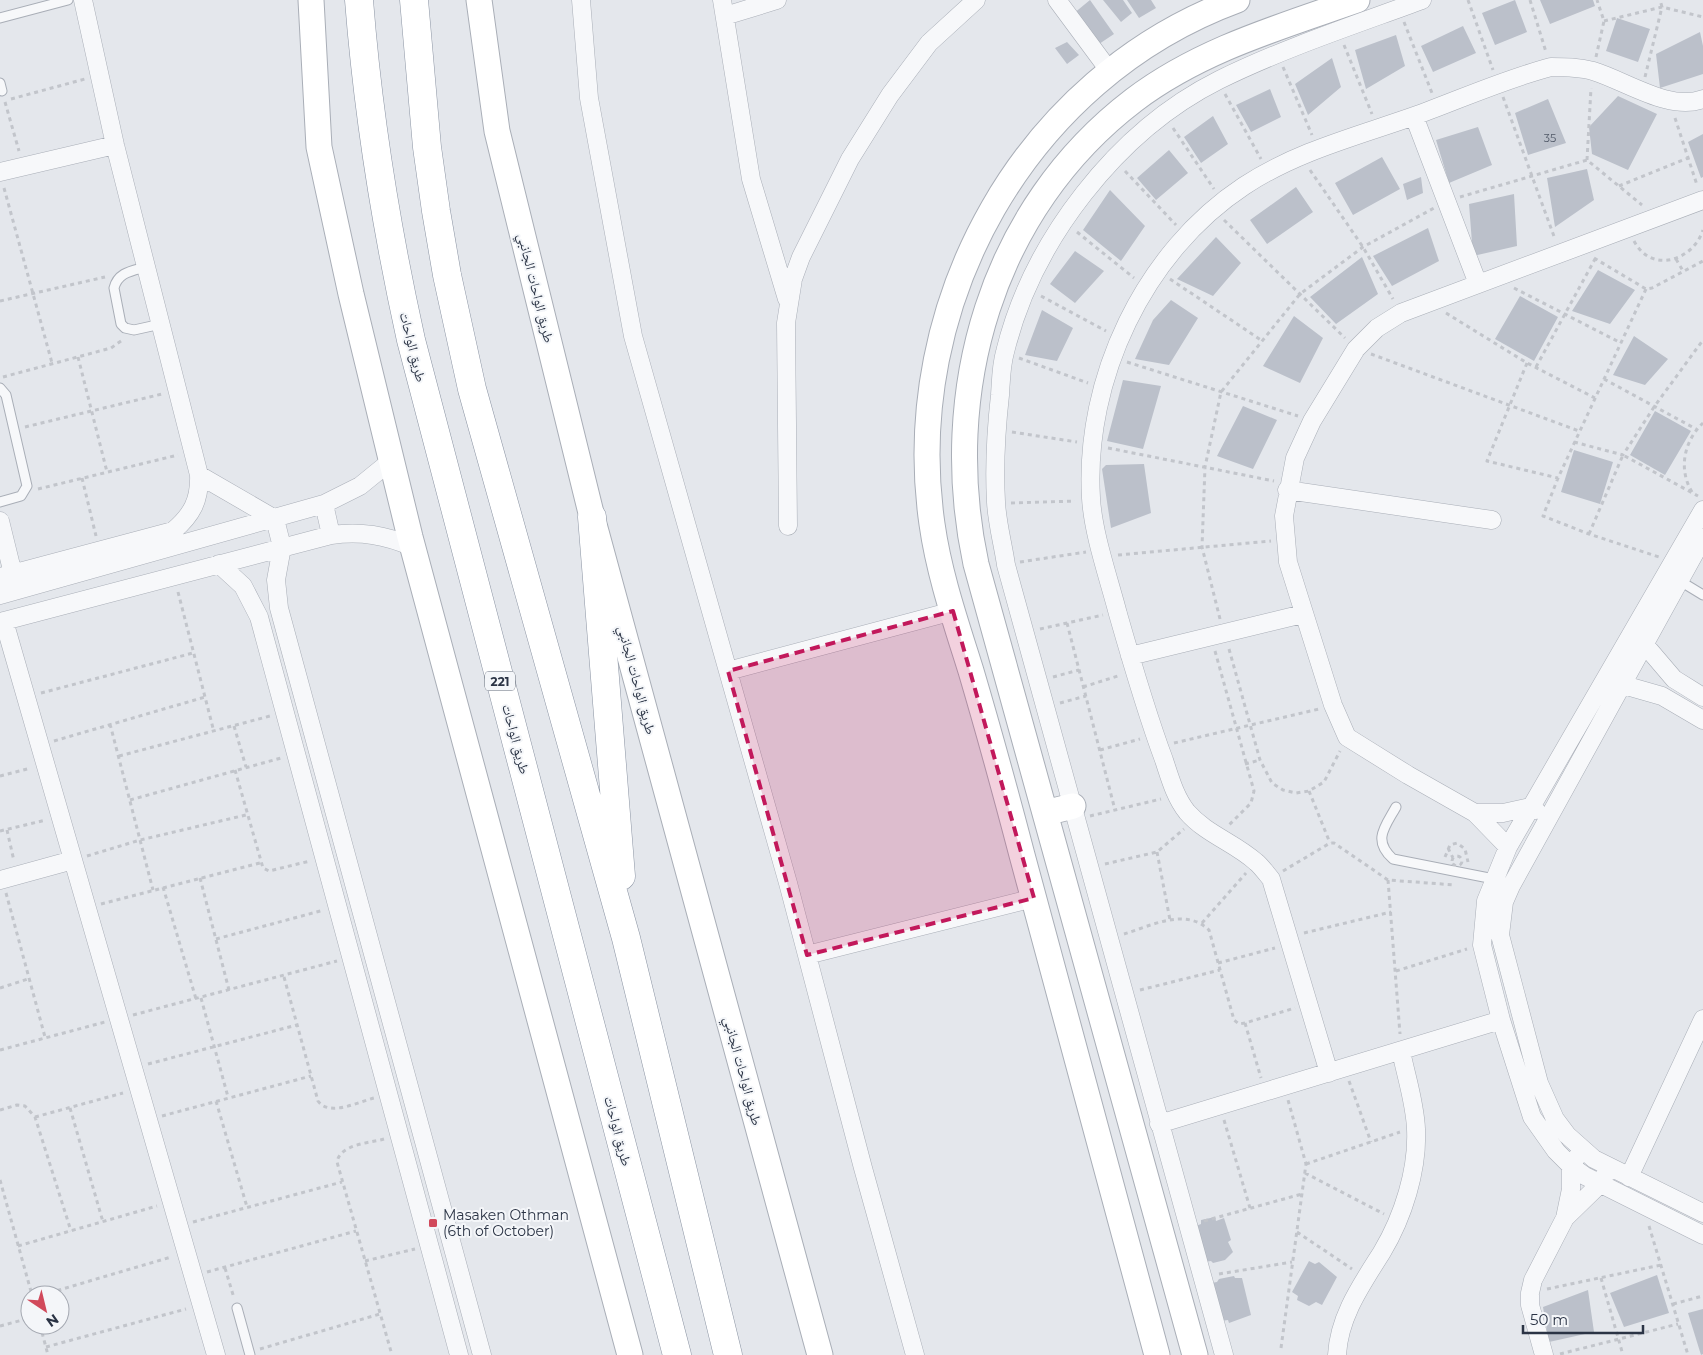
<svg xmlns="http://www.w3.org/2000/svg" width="1703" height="1355" font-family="Montserrat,'Noto Naskh Arabic',sans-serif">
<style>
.building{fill:#bbc0ca}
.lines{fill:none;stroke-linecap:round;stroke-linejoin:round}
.lane-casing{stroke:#a9aeb7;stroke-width:11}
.street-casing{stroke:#a9aeb7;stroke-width:19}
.secondary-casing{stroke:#a9aeb7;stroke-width:27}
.highway-casing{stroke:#8b94a3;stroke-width:29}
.path{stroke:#c2c5cb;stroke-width:3;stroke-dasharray:4 4;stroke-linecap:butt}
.lane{stroke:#f7f8fa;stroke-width:9}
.street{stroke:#f7f8fa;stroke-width:18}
.secondary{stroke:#fff;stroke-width:25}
.highway{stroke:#fff;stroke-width:28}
.marked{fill:#c2185b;fill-opacity:0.2;stroke:#c2185b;stroke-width:4;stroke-dasharray:10 6;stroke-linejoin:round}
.poi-dot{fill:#d1495b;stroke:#f4f6f9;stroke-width:2}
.labels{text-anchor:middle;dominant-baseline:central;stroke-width:4;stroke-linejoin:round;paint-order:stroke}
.number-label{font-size:11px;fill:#4f5766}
.shield{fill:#f4f6f9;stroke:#676e7b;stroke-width:1}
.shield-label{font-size:12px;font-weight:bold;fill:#2b3445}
.street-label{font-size:14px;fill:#2b3445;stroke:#f4f6f9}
.poi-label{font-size:14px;fill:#2b3445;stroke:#f4f6f9;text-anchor:start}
</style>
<rect width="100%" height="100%" fill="#e4e7ec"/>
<path class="building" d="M1090,0L1114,34L1096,46L1073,14Z
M1103,0H1123L1132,13L1121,22Z
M1127,0H1151L1156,8L1139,18Z
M1515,0L1527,32L1495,45L1482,13Z
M1540,0H1593L1595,6L1550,24Z
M1617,18L1650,29L1638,62L1606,51Z
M1463,26L1476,53L1433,72L1421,46Z
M1700,32L1703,46V74L1660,88L1656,54Z
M1396,35L1405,66L1366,89L1355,50Z
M1067,42L1079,55L1067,64L1055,48Z
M1332,58L1341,87L1308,115L1295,84Z
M1270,89L1281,117L1251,132L1236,105Z
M1618,96L1657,114L1628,170L1592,154L1589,127Z
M1548,99L1566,143L1528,155L1515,113Z
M1213,116L1228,144L1201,163L1184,137Z
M1478,127L1492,165L1449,183L1436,140Z
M1703,134V177L1701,178L1688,142Z
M1169,150L1188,173L1156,200L1137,178Z
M1382,157L1400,189L1353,215L1335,183Z
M1587,169L1594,200L1555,227L1547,178Z
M1421,177L1423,193L1407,200L1403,184Z
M1296,187L1313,212L1267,244L1250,220Z
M1110,190L1145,226L1121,261L1083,230Z
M1514,194L1517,246L1473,256L1469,204Z
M1428,228L1439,261L1392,286L1373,256Z
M1216,237L1241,263L1213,296L1177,279Z
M1075,251L1104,271L1075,303L1050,284Z
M1362,257L1378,294L1336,324L1310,297Z
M1598,270L1635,290L1610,324L1572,311Z
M1520,296L1558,317L1534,361L1495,339Z
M1171,300L1198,318L1169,365L1135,359L1153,320Z
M1042,310L1073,328L1057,361L1025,355Z
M1294,316L1323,338L1300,383L1263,366Z
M1634,336L1668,359L1645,385L1613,375Z
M1123,380L1161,386L1143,449L1107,441Z
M1243,406L1277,420L1253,469L1217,456Z
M1655,411L1691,431L1665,475L1630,455Z
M1574,450L1613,462L1600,504L1561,492Z
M1144,464L1151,513L1111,528L1102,469L1106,465Z
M1215,1217L1216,1221L1224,1218L1231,1240L1228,1242L1233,1252L1225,1260L1213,1263L1211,1261L1205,1262L1193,1227L1201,1224V1220Z
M1309,1261L1315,1264L1319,1262L1337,1277L1322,1305L1316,1302L1309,1306L1297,1300L1298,1296L1292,1292Z
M1657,1275L1669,1313L1624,1327L1610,1293Z
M1234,1276L1235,1278H1242L1251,1315L1229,1323L1228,1320L1221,1321L1211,1283L1217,1282L1219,1279Z
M1588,1290L1594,1332L1549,1342L1543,1307Z
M1703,1309V1354L1701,1355L1688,1313Z"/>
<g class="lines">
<g class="lane-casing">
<path id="lane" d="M0,18L68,0
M0,83L2,91
M146,267C132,271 118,272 114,288L121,324L125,328L134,330L161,324
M0,388L6,395L27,486L21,496L0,502
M1680,581L1703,595
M1396,807C1385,827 1372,840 1393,859L1494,879
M237,1308L250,1355"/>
</g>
<g class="street-casing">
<path id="street" d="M581,0L589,98L633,336L788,883L863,1168L915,1355
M722,0L751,179L787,299
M1057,0L1111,73
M725,16L777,0
M1414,116L1478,284
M0,172L115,145
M199,475L275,519L282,547L276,580L279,608L482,1355
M1287,490L1492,520
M324,504L331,535
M1703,510L1508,847L1486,901L1482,945L1501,1020L1532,1117L1556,1151L1571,1166L1585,1176L1703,1235
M0,521L13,574
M788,526L786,323L793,279L801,257L850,159L890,95L929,43L976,0
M1703,538L1511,886L1504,902L1500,935L1539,1083L1555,1119L1567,1135L1594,1159L1703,1213
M219,564L243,586L259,617L459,1355
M0,577L173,531C192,515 200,500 199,475L115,145L83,0
M0,595L324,504L360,486L392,460
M4,621L216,1355
M0,622L331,535C361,531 385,535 413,547
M1637,639L1645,645L1674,679L1703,697
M1130,656L1303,614
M728,671L953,611
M1613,682L1662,696L1703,720
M1475,813H1503L1530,807L1536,810
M1508,847L1475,813L1408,775L1347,737L1333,705L1288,562L1284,516L1295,458L1312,421L1356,349L1377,328L1401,313L1703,200
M0,880L73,860
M807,955L1034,898
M1329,1073L1271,879C1266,873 1261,866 1256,862C1235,843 1206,834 1187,812C1175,797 1170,778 1164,760C1146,712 1132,663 1118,614C1109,579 1093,534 1091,498C1084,379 1144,252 1244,186C1297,151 1358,136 1417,115C1461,99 1505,79 1551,67C1565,67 1579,67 1593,71C1626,81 1670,112 1703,99
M1159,1124L1501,1020
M1629,1177L1703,1019
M1565,1218L1601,1183L1605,1175
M1224,1355L1006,565C1003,544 997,523 996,502C994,467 996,431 1000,395C1001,381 1001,366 1005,352C1032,241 1117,131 1219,80C1284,48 1354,25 1422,0
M1337,1355C1339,1316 1362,1284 1382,1252C1403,1217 1418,1170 1416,1129C1415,1103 1406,1076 1401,1051
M1544,1355L1530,1305V1293L1533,1280L1565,1218L1571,1189V1166L1576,1158"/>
</g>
<g class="secondary-casing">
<path id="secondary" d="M311,0L319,147L351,294L410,537L630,1355
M479,0L497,131L592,517L820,1355
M1045,813L1073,806
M1157,1355C1112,1188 1067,1022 1022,855C1006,794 989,732 971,671C956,623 939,574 932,524C900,303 1025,78 1237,0
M1195,1355L976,564C939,392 991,209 1134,100C1200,50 1280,27 1357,0"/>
</g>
<g class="highway-casing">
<path id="highway" d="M359,0C368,115 386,227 411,340L677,1355
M414,0L427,147L436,211L447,275L472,389L626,938L728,1355
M592,517L621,876"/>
</g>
<path class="path" d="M1468,0L1493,70
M1530,0L1546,52
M1604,21L1662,7L1703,17
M1404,22L1432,93
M1344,45L1372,114
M1596,57L1604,21L1597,0
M1283,67L1312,135
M1645,77L1662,7L1660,0
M1225,94L1261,159
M1503,97L1555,239
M11,99L85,79
M5,102L19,151
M1675,118L1697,185
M1173,128L1214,189
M1587,160L1591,88
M1310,170L1363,247L1393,299
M1125,171L1176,225
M1619,186L1688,158
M4,188L52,363
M1460,197L1587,160L1642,205
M1224,220L1345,338
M1077,232L1134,278
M1634,241C1651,274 1693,261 1703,230
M1594,258L1646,289L1652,288L1703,261
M1676,259L1683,271
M1170,279L1261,340
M1514,288L1621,343
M1646,289L1558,478L1543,516L1589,534L1659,557
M1041,296L1106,331
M0,301L105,277
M1446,313L1527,363L1595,398
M1371,354L1579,431
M78,357L107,472
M1019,358L1088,383
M1127,362L1298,416
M1527,363L1487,461L1558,478
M1536,367L1595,259
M3,377L111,348L124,339
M1604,379L1696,429
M25,427L162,394
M1012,432L1077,442
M1574,442L1623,455L1654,407L1703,340
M1108,448L1274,481
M82,478L96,536
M38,489L178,455
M1692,492C1678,469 1684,441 1703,423
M1011,503L1075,501
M1589,534L1623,455L1698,496
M1118,555L1271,541
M1020,562L1086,552
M178,592L214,732
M1220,619L1202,547L1205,467L1221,392L1300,294L1363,247L1434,208
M1067,623L1115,810
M1040,629L1103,615
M1229,649L1260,760L1272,783L1283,790L1296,793L1309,791L1324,782L1340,751
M1215,651L1254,791L1251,803L1229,825
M1053,677L1079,670
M1083,687L1121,675
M41,693L193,653
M1060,703L1086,696
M110,724L153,890
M234,726L246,767
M54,741L205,697
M1174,743L1319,709
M1100,750L1140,739
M119,756L270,716
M1245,764L1260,760
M235,770L263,868L269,871L310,861
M0,776L31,768
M1309,791L1330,843
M130,800L281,758
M1090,816L1161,799
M7,830L14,861
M0,831L46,820
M1448,848L1453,858
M1157,852L1170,920
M1452 861a5 5 0 1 1 10 0a5 5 0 1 1-10 0Z
M87,856L140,840L246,815
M1445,857L1450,845L1457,843L1465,849L1468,862
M1105,864L1157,852L1184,829
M1283,871L1330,843H1334L1388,880L1455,885
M200,878L229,990
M1388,880L1400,1034
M163,887L196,999
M6,893L45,1037
M101,904L260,863
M1202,923L1246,873
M1304,933L1391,912
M1124,934C1151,926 1185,907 1209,930L1234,1020L1239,1024L1245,1023L1295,1008
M216,939L324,910
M1218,963L1275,948
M1396,971L1467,949
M284,977L318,1101C329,1117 358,1102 374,1098
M0,988L28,979
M1140,990L1220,970
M201,998L228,1097
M133,1015L337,961
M1245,1023L1261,1078
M0,1050L105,1022
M148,1064L297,1025
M1349,1081L1371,1142
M216,1101L247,1207
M70,1108L103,1222
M0,1110L17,1105L25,1106L35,1117L71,1231
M162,1116L311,1076
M35,1117L123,1093
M1224,1120L1250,1208
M384,1139C370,1143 340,1144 337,1162L392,1355
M1306,1164L1400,1132
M1305,1173L1384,1214
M0,1180L32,1295
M1204,1221L1302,1194
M193,1222L342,1182
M1649,1226L1688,1355
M1297,1232L1352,1269
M18,1246L157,1206
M365,1261L415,1249
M225,1268L234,1298
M207,1272L356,1231
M1219,1274L1292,1262
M1601,1278L1623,1355
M1547,1289L1661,1265
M42,1295L171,1257
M1673,1304L1703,1296
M40,1325L48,1355
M0,1326L30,1318
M46,1347L186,1309
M1281,1348L1306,1164L1288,1100
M260,1349L380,1314
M1560,1354L1678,1324"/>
<use href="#lane" class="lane"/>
<use href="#street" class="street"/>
<use href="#secondary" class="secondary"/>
<use href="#highway" class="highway"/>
</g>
<path class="marked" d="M953,611L1034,898L807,955L728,671Z"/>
<rect class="poi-dot" x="428" y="1218" width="10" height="10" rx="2.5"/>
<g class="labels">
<g class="number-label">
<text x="1550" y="138">35</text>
</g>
<rect class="shield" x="485" y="671.5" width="30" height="19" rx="4"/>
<g class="shield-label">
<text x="500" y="681">221</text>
</g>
<g class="street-label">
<text transform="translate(536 288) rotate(76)">طريق الواحات الجانبي</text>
<text transform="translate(413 347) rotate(76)">طريق الواحات</text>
<text transform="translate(637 680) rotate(75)">طريق الواحات الجانبي</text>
<text transform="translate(516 739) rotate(75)">طريق الواحات</text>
<text transform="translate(743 1071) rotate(75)">طريق الواحات الجانبي</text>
<text transform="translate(618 1131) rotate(75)">طريق الواحات</text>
</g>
<g class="poi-label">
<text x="443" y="1215">Masaken Othman<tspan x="443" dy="16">(6th of October)</tspan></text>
</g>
</g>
<g transform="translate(45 1310) rotate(145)"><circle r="24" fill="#f4f6f9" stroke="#a4a8b1"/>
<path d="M0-4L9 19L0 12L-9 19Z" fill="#d1495b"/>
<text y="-8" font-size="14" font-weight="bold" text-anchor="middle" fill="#2b3445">N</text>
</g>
<path d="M1523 1325v8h120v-8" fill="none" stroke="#2b3445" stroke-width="2.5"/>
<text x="1530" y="1325" font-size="15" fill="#2b3445" stroke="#f4f6f9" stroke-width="4" paint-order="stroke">50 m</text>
</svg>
